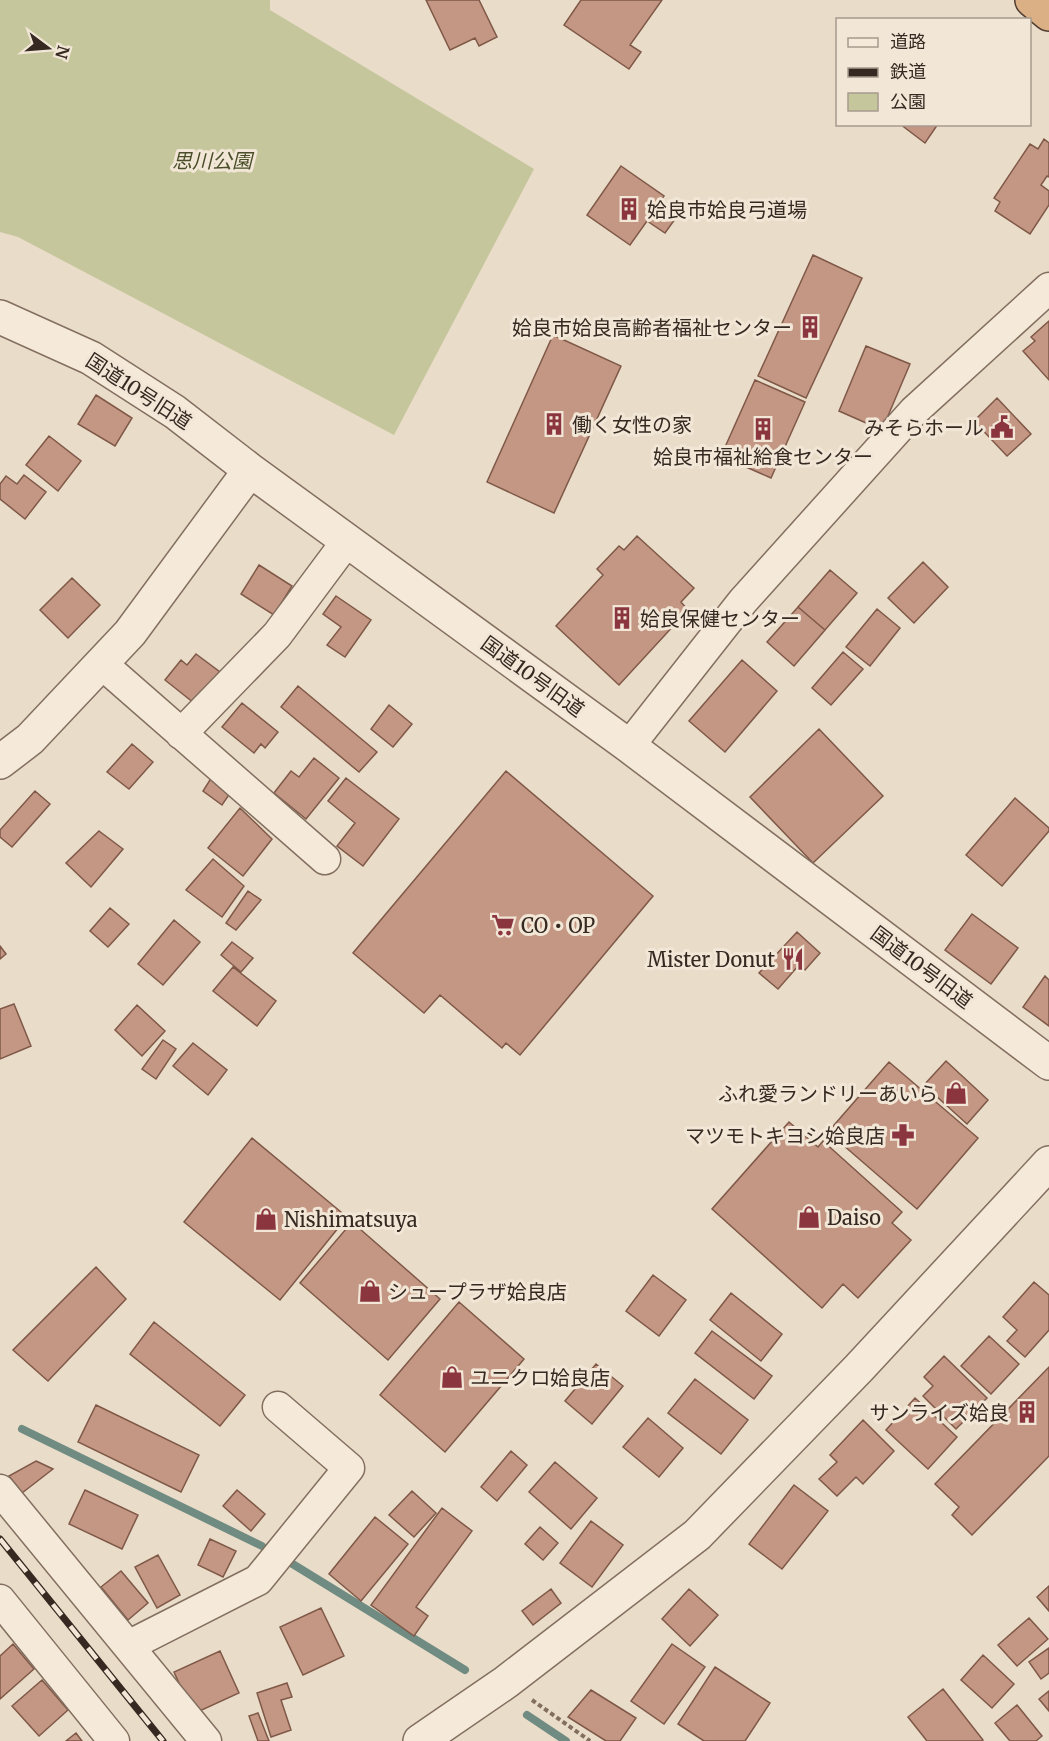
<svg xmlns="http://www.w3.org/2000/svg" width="1049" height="1741" font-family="Merriweather,'Noto Sans JP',serif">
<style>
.green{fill:#c6c69d}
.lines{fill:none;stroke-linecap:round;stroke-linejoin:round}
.stream{stroke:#708b82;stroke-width:8}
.building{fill:#c39783;stroke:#7f5848;stroke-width:1.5}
.minor-casing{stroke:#836f5f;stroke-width:33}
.tertiary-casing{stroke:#836f5f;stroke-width:36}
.trunk-casing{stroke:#523e33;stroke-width:36}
.path{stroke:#836f5f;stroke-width:4;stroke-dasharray:4.5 3;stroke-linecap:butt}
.minor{stroke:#f5eada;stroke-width:30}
.tertiary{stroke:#f5eada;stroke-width:33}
.trunk{stroke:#dbb084;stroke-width:33}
.rail-casing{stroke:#352921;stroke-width:7}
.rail{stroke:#f2e7d7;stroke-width:4.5;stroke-dasharray:14;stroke-linecap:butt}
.labels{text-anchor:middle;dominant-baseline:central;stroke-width:6;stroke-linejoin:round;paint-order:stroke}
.park-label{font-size:20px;font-style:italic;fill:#4a4f2a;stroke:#f2e7d7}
.poi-label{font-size:20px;fill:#352921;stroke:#f2e7d7;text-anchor:start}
.street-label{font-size:20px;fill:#352921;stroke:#f2e7d7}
</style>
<rect width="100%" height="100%" fill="#e9dcc8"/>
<path class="green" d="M0,0H270V10L534,169L394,435L18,237L0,232Z"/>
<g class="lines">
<path class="stream" d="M22,1429L262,1546
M291,1563L465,1670
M527,1715L566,1741"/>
</g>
<path class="building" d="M426,0H479L497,37L479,46L475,38L450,50Z
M581,0H662L630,45L641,52L629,69L564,25Z
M900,124H938L925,143Z
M1044,139L1049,143V177L1047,176L1041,185L1049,191V205L1030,234L995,211L1000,202L994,198L1030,144L1038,149Z
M621,166L664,196L659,203L678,215L665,233L647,221L630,245L587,215Z
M813,255L862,278L806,398L758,376Z
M1049,321V380L1023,351L1035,341L1031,337Z
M553,335L621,366L554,513L487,482Z
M866,346L910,364L882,430L839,411Z
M755,380L805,402L771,478L721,456Z
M96,395L132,418L115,446L78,424Z
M997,398L1031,434L1007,456L974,421Z
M49,436L81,461L58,491L26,465Z
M24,475L46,492L25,519L0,499V484L6,476L17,484Z
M637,536L694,588L681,602L688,610L619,685L556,626L603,575L597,569L619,546L624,550Z
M923,562L948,587L914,623L888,598Z
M259,565L292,586L274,615L241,594Z
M830,570L857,593L825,630L798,607Z
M72,578L100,605L68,638L40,610Z
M336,596L371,620L345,657L327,645L341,627L323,614Z
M798,607L825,630L794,666L767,642Z
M877,609L900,628L870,666L846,647Z
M843,652L863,669L831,705L812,688Z
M196,654L224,675L199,707L165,680L181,660L187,665Z
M742,660L777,691L725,752L689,721Z
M298,686L377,752L359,772L281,707Z
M242,703L278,732L265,748L261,744L254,753L222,727Z
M389,705L412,724L393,747L371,729Z
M819,729L883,796L813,863L750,797Z
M132,744L153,762L129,789L107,772Z
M314,758L339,778L306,819L274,793L291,771L299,777Z
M506,771L653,896L520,1055L506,1043L502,1048L440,995L424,1013L353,953Z
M215,772L235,786L222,805L203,791Z
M346,778L399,819L363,866L337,846L355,823L328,801Z
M35,791L50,804L12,847L0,837V830Z
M1015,798L1049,828V831L1002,886L966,855Z
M240,808L272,839L243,876L208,848Z
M99,831L123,849L91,887L66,863Z
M213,859L244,886L222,917L186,890Z
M248,891L261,900L236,930L226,923Z
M110,908L129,924L108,947L90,931Z
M972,914L1018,948L991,984L945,950Z
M174,920L200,942L163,985L138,964Z
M797,932L820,953L805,970L799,965L778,989L759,973Z
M232,942L253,958L241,972L221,955Z
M0,946L6,954L0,959Z
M233,967L276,1001L257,1026L213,991Z
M1045,976L1049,980V1026L1023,1007Z
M14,1004L31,1046L0,1059V1009Z
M137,1005L165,1031L142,1056L115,1030Z
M163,1040L176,1049L156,1079L142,1069Z
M193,1043L227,1070L208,1095L173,1066Z
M946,1061L988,1100L967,1124L924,1085Z
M889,1062L978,1138L917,1209L828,1132Z
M789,1122L818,1147L823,1141L902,1212L892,1223L911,1240L858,1298L843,1284L822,1308L712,1209Z
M252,1138L347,1217L280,1300L184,1222Z
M352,1222L440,1299L388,1360L300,1283Z
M96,1267L126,1299L48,1381L13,1350Z
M653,1275L686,1300L659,1336L626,1311Z
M1034,1282L1049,1295V1330L1025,1357L1007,1341L1017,1330L1003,1317Z
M731,1293L782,1334L761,1361L710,1320Z
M459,1302L524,1359L445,1452L380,1395Z
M154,1322L245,1395L220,1426L130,1354Z
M712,1331L772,1376L754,1399L695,1353Z
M989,1336L1019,1364L991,1394L961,1366Z
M944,1356L987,1398L956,1429L923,1396L933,1386L924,1377Z
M596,1364L623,1386L592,1424L565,1401Z
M1049,1367V1456L972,1535L952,1515L959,1507L935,1484Z
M695,1379L748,1420L721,1454L668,1413Z
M915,1398L957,1437L928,1469L886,1430Z
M96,1405L199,1455L181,1492L78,1442Z
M648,1418L683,1448L659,1477L623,1447Z
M863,1420L894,1451L863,1484L856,1477L837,1496L819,1479L837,1462L830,1455Z
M511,1451L527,1465L497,1501L481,1487Z
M36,1461L53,1469L22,1493L9,1476Z
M555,1462L597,1498L571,1529L529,1492Z
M794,1485L828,1511L782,1569L749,1544Z
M85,1490L138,1515L122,1549L69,1524Z
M237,1490L265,1514L251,1531L223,1506Z
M412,1491L436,1513L414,1537L389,1515Z
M442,1508L472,1531L416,1607L428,1616L414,1636L371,1605Z
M375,1517L408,1544L361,1601L329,1574Z
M591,1521L623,1545L592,1587L560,1563Z
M540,1527L558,1543L543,1560L525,1544Z
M210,1539L236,1551L223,1577L198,1565Z
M158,1555L180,1595L157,1608L135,1567Z
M121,1571L148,1603L128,1620L101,1587Z
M1049,1586V1611L1037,1597Z
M551,1589L561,1603L533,1625L522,1611Z
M689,1589L718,1615L690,1646L662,1619Z
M321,1608L344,1656L303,1675L280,1627Z
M1029,1618L1048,1639L1017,1666L998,1645Z
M13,1644L34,1669L0,1699V1656Z
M672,1644L705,1667L664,1724L631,1701Z
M1049,1648V1673L1041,1679L1029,1662Z
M220,1651L239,1693L193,1714L174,1672Z
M983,1655L1014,1684L992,1708L961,1680Z
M715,1667L770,1703L745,1741H704L678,1724Z
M42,1680L68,1710L39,1736L12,1706Z
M287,1683L292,1697L281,1700L291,1730L271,1737L257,1693Z
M943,1689L983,1740L981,1741H927L908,1717Z
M591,1690L636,1718L620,1741H606L568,1717Z
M1049,1691V1711L1039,1699Z
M1017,1705L1042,1736L1036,1741H1010L995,1723Z
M258,1713L269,1741H258L249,1716Z
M76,1733L82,1741H66Z"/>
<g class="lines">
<g class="minor-casing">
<path id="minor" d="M102,664L325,859
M181,734L277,635L347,541
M629,746L743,601L914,411L1049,288
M0,1490L206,1741
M0,1600L114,1741
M128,1646L258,1580L349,1468L278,1407"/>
</g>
<g class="tertiary-casing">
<path id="tertiary" d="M0,317L91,358L175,412L250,470L629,746L1049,1063
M0,762L30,739L130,633L250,470
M420,1741L506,1682L697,1535L859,1368L1049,1163"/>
</g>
<g class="trunk-casing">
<path id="trunk" d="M1032,0L1049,14"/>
</g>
<path class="path" d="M532,1700L590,1741"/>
<use href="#minor" class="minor"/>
<use href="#tertiary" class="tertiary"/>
<use href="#trunk" class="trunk"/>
<g class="rail-casing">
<path id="rail" d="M0,1539L163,1741"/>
</g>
<use href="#rail" class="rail"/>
</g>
<defs>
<g id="building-bare" transform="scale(1.8)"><path d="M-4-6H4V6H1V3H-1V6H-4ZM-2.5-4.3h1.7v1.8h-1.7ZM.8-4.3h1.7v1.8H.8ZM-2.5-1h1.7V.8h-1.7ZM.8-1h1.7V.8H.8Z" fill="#8b363f" stroke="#f2e7d7" stroke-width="2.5" paint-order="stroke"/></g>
<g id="civic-bare" transform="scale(1.8)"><path d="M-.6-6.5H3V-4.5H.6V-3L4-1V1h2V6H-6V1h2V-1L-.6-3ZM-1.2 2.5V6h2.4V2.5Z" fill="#8b363f" stroke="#f2e7d7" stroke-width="2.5" paint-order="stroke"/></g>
<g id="supermarket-bare" transform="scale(1.8)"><path d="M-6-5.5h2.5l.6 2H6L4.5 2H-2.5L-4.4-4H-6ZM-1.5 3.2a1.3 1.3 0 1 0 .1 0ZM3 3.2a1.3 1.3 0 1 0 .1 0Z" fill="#8b363f" stroke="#f2e7d7" stroke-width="2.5" paint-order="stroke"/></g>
<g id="restaurant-bare" transform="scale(1.8)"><path d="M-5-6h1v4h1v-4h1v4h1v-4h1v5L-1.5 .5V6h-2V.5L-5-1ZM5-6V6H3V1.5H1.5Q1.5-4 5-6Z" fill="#8b363f" stroke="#f2e7d7" stroke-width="2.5" paint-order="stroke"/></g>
<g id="shop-bare" transform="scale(1.8)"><path d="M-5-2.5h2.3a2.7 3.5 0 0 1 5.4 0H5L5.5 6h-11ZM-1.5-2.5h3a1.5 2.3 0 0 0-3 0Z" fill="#8b363f" stroke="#f2e7d7" stroke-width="2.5" paint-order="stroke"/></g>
<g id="pharmacy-bare" transform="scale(1.8)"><path d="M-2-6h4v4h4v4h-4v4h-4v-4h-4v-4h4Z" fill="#8b363f" stroke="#f2e7d7" stroke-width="2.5" paint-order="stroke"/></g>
</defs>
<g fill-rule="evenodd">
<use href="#building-bare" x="629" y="209"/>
<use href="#building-bare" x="810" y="327"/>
<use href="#building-bare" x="554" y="424"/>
<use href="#civic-bare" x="1002" y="427"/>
<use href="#building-bare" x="763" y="429"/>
<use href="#building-bare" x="622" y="618"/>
<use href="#supermarket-bare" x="503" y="925"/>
<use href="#restaurant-bare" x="793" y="959"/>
<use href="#shop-bare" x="956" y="1093"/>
<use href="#pharmacy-bare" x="903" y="1135"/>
<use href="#shop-bare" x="809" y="1217"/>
<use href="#shop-bare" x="266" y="1219"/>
<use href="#shop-bare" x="370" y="1291"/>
<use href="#shop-bare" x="452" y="1377"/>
<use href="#building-bare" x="1027" y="1412"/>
</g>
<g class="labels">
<g class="park-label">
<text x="212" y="160">思川公園</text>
</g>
<g class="poi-label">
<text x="647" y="209">姶良市姶良弓道場</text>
<text x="792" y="327" text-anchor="end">姶良市姶良高齢者福祉センター</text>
<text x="572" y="424">働く女性の家</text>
<text x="984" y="427" text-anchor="end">みそらホール</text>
<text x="763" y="456" text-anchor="middle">姶良市福祉給食センター</text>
<text x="640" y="618">姶良保健センター</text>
<text x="521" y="925">CO・OP</text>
<text x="775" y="959" text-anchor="end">Mister Donut</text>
<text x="938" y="1093" text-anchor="end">ふれ愛ランドリーあいら</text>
<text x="885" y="1135" text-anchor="end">マツモトキヨシ姶良店</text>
<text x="827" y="1217">Daiso</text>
<text x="284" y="1219">Nishimatsuya</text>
<text x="388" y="1291">シュープラザ姶良店</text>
<text x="470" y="1377">ユニクロ姶良店</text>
<text x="1009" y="1412" text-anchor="end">サンライズ姶良</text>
</g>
<g class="street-label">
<text transform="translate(139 391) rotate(33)">国道10号旧道</text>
<text transform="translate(533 676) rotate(36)">国道10号旧道</text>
<text transform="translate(922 967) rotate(37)">国道10号旧道</text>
</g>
</g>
<rect x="836" y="18" width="195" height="108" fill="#f2e7d7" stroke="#a69b8e" stroke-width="1.5"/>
<rect x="848" y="38" width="30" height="9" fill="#f5eada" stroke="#a69b8e" stroke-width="1.5"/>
<text x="890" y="48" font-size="18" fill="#352921">道路</text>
<rect x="848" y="68" width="30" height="9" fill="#352921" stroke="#a69b8e" stroke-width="1.5"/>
<text x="890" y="78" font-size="18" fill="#352921">鉄道</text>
<rect x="848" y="93" width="30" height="18" fill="#c6c69d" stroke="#a69b8e" stroke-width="1.5"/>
<text x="890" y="108" font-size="18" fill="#352921">公園</text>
<g transform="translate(48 48) rotate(106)" stroke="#f2e7d7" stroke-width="4.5" paint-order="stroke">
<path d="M0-4.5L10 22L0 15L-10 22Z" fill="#352921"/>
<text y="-9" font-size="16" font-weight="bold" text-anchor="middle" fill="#352921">N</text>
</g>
</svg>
